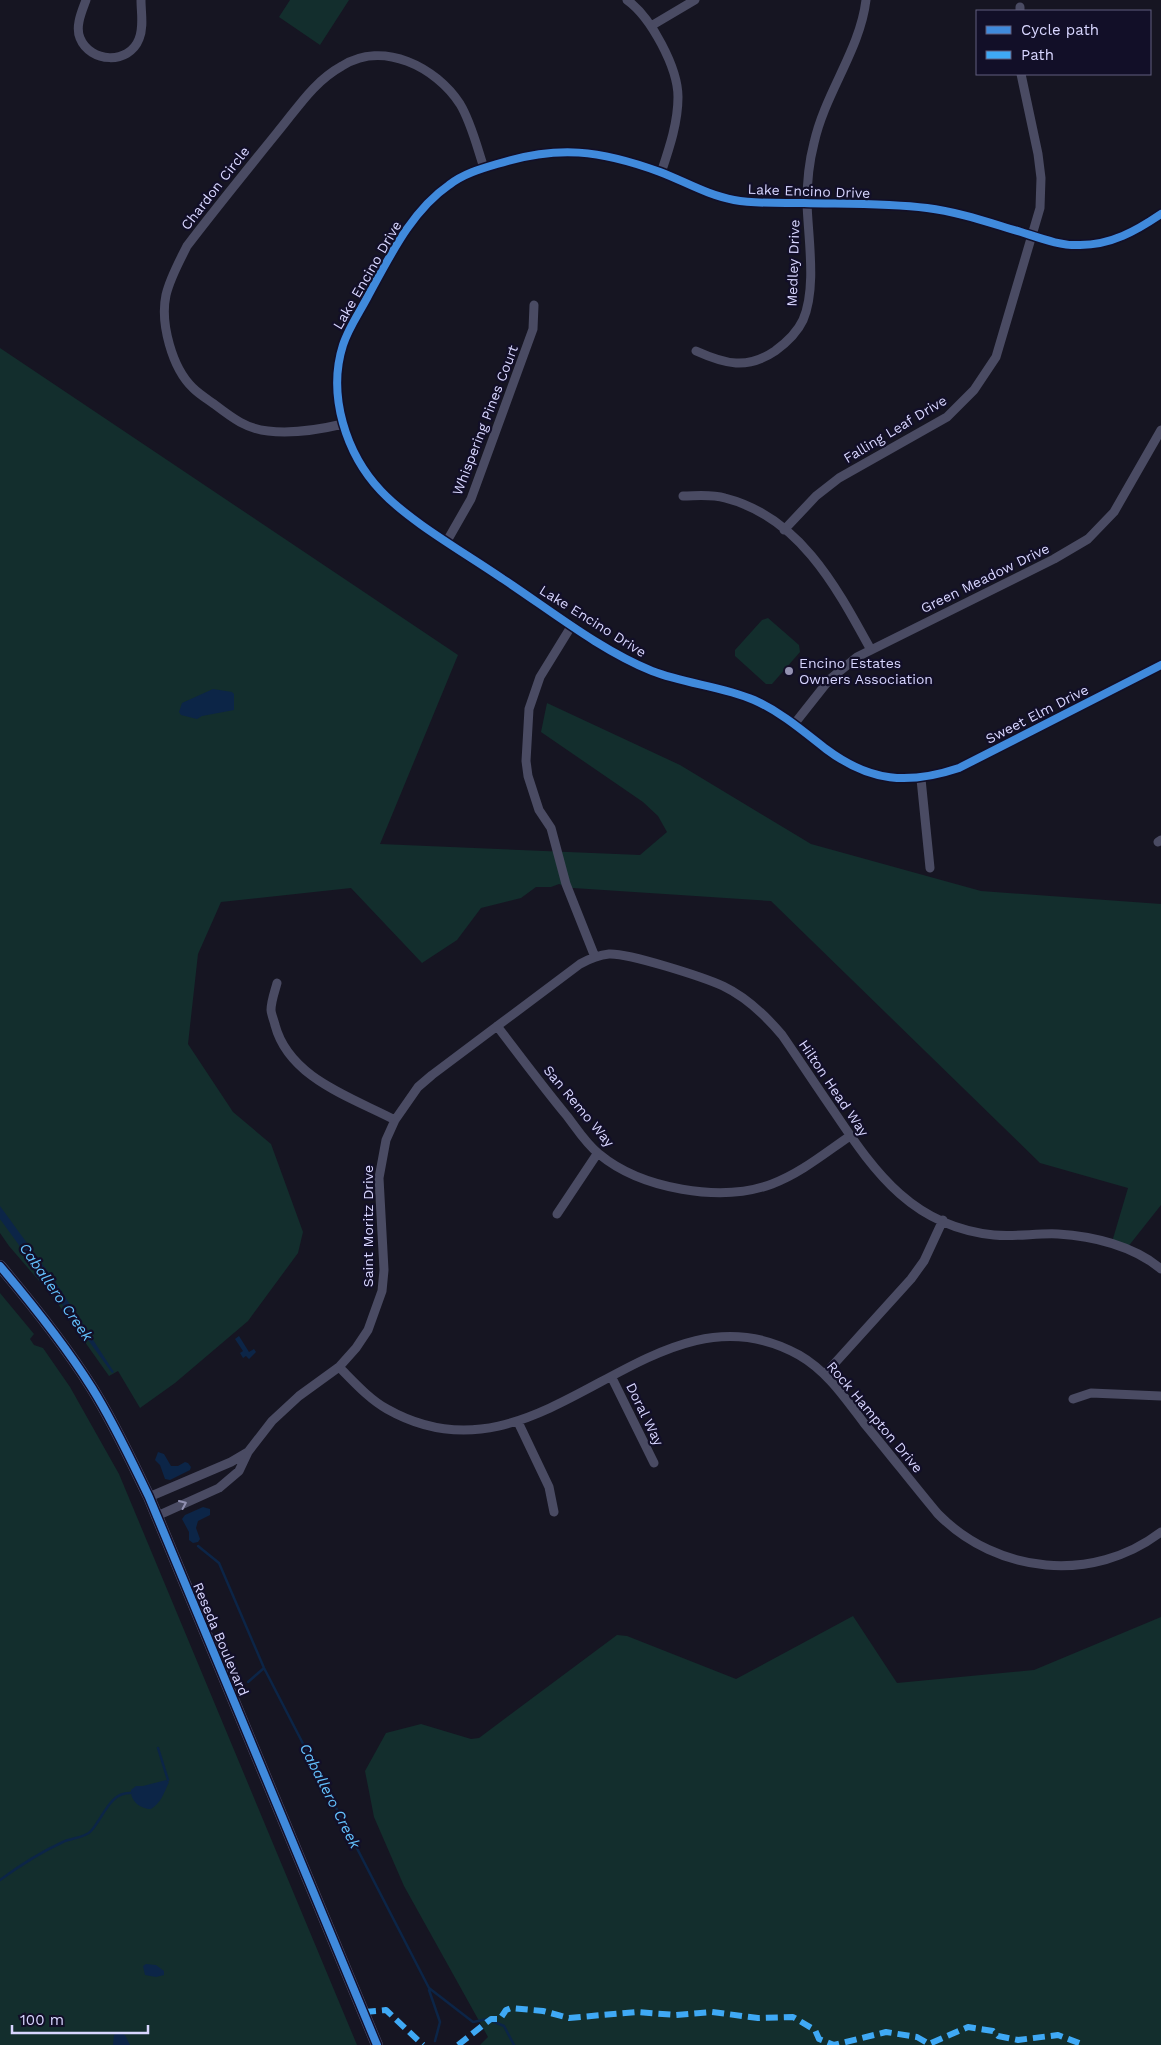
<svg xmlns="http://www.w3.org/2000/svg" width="1161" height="2045" font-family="'Work Sans',sans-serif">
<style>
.green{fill:#132e2d}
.water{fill:#0c2547}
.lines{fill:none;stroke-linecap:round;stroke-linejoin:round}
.stream{stroke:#0c2547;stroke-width:2.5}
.street{stroke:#4a4b63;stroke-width:9}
.secondary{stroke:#4d4e69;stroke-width:12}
.quiet{stroke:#3fa9f5;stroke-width:6;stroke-dasharray:12 6;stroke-linecap:butt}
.cycleway-casing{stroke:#120f28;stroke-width:11}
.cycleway{stroke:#408adc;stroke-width:8}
.oneway{stroke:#9190b1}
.poi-dot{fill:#9492b2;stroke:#120f28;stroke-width:2}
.labels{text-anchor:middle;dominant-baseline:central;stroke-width:4.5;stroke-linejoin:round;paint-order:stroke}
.street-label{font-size:14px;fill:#d8d6ff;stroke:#120f28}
.poi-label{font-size:14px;fill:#d8d6ff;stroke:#120f28;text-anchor:start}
.water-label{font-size:15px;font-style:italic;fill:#64c3ff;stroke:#120f28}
</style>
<rect width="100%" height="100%" fill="#161522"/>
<path class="green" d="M290,0H349L320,45L279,17Z
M0,348L458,655L380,844L640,855L667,832L658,816L643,802L541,732L547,703L680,765L811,844L981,891L1161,904V1205L1127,1248L1112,1242L1128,1188L1040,1163L771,901L573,888L559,884L551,887H536L521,898L481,908L457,940L422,963L351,888L221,902L198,954L188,1044L233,1112L271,1144L303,1232L298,1253L248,1321L175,1383L140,1408L118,1371L109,1376L53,1297L9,1246L0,1233Z
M768,618L799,645L800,652L772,684H766L735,656V650L762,620Z
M0,1293L34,1334L30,1339L34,1345L43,1348L70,1387L119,1474L357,2045H0Z
M853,1616L897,1683L1034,1670L1161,1617V2045H480L488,2037L404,1886L374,1817L365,1771L386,1733L421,1724L471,1739L479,1738L617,1635L627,1636L736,1679Z"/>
<path class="water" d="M213,689L232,692L234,694V710L202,716L197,719L181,715L179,712L182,703Z
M0,1206L56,1283L114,1372L112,1373L0,1219Z
M239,1336L249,1352L254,1349L256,1352L249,1359L246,1356L243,1358L240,1353L243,1351L235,1339Z
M158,1452L164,1454L171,1466H178L185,1462L188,1463L191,1467L190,1470L170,1480L165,1479L160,1465L155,1460Z
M203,1507L210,1509V1515L198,1521L196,1528L200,1539L198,1542L193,1543L189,1540V1532L182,1519L185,1515Z
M166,1780L169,1782C164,1793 161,1803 151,1809C141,1809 130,1801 131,1790L136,1786H143Z
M146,1964L156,1965L164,1971V1975L156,1977L145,1975L143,1966Z
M118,2032L125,2035L130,2045H113L114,2035Z"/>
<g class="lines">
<path class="stream" d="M198,1546L219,1563L264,1668L429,1988L473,2022L488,2019
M248,1682L264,1668
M158,1748L168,1780
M0,1880C19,1866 41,1852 63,1842C71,1838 85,1838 91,1831C103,1818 110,1792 130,1793
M429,1990L440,2022L435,2041
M492,2021L504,2026L514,2045"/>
<path class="street" d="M86,0C82,11 75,26 80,38C90,63 129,65 139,39C144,27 141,13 141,0
M627,0C651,17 678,68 678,97C678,123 669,149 661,173
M1020,11V7
M651,26L695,0
M1161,214C1136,231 1111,245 1080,245C1060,246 1040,238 1021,232C990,223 959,212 927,208C887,203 844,204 804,203C780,203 757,204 734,200C707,195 684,181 660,172C600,150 558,145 497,164C480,169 463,174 449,185C411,211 389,258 367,298C359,313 348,329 343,345C327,395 346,454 381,491C410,522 467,554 503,579C550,610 600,650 652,671C685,684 722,686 754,700C781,712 803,731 826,749C870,782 908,785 959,768L1161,665
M696,351C725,364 747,370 775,351C786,343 797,333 803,320C817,288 808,237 807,203C807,183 809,162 814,143C825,93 860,50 866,0
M343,424C318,430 294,434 268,431C246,429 231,417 214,404C207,399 199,394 193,388C172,368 160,323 166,295C170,278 179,262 187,246C216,208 246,171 276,134C297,109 313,82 342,66C383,40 436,67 460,104C471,122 477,147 484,168
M683,496C696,496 711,494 725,498C800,517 837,588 871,650
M784,530L816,496L839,478L947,417L974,390L996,357L1040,208L1041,178L1038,154L1021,74
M447,541L471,499L533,329L534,305
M572,625L540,677L529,709L526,761L528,776L539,810L551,828L566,884L595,957
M795,723L829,680L857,657L1054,559L1088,539L1114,512L1161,430
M921,779L930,868
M1158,842L1161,840
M277,983C275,991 271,1001 271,1010C271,1014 274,1020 275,1025C289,1078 351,1097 395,1120
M497,1026C520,1056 543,1087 567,1116C577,1129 586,1144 599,1154C641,1189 721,1203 772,1184C801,1173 825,1153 850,1136
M557,1214L597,1154
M339,1367C354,1382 369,1399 387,1409C544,1498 651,1272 799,1355C827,1371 845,1398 864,1423C889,1453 913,1484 938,1514C997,1574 1093,1584 1161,1532
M825,1374L911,1279L924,1261L943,1220
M612,1378L654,1463
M1073,1399L1091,1393L1161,1396
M518,1422L549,1487L554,1512
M149,1497L231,1462L248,1452
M157,1516L219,1488L239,1471L248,1452L272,1421L299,1396L339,1367L356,1348L368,1330L382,1291L384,1270L379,1178L386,1140L395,1120L418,1087L432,1075L580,964C589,959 598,955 609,954C629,953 703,977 723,986C746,997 766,1016 782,1035C800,1061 817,1087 835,1113C876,1174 914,1227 994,1235C1016,1237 1037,1233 1058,1234C1093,1236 1134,1246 1161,1269"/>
<path class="secondary" d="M0,1266C33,1305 65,1345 92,1388C114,1423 131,1460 149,1497L377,2045"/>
<path class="quiet" d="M364,2012L386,2010L423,2045
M458,2045L491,2019H500L506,2010L511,2008L543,2011L569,2018L636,2012L676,2015L712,2012L758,2018L793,2017L815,2030L819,2039L834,2045L886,2032L917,2037L929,2044L968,2027L993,2031L998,2036L1018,2040L1058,2035L1084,2045"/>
<g class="cycleway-casing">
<path id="cycleway" d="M1161,214C1136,231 1111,245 1080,245C1060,246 1040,238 1021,232C990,223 959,212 927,208C887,203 844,204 804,203C780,203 757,204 734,200C707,195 684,181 660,172C600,150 558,145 497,164C480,169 463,174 449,185C411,211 389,258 367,298C359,313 348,329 343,345C327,395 346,454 381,491C410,522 467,554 503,579C550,610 600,650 652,671C685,684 722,686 754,700C781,712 803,731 826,749C870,782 908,785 959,768L1161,665
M0,1266C33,1305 65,1345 92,1388C114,1423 131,1460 149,1497L377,2045"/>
</g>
<use href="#cycleway" class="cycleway"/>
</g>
<defs><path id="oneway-chevron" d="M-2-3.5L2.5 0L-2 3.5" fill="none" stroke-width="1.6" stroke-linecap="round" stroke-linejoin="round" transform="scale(1.25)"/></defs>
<use class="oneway" href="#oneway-chevron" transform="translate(183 1504) rotate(-24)"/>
<circle class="poi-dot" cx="789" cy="671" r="5"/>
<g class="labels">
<g class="street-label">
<text transform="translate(215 188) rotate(-52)">Chardon Circle</text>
<text transform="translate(809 191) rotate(2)">Lake Encino Drive</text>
<text transform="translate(793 263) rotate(-88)">Medley Drive</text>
<text transform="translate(367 275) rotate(-60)">Lake Encino Drive</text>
<text transform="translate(485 420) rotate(-69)">Whispering Pines Court</text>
<text transform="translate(895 429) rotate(-31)">Falling Leaf Drive</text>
<text transform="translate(985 578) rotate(-26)">Green Meadow Drive</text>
<text transform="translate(593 621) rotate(32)">Lake Encino Drive</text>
<text transform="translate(1037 714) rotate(-27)">Sweet Elm Drive</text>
<text transform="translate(834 1088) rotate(56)">Hilton Head Way</text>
<text transform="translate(579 1106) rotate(50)">San Remo Way</text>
<text transform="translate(368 1226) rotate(-90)">Saint Moritz Drive</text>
<text transform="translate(645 1414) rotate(64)">Doral Way</text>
<text transform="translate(875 1417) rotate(50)">Rock Hampton Drive</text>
<text transform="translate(221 1639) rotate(67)">Reseda Boulevard</text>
</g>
<g class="poi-label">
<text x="799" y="663">Encino Estates<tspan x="799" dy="16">Owners Association</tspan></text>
</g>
<g class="water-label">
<text transform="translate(56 1292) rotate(55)">Caballero Creek</text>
<text transform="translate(330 1796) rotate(63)">Caballero Creek</text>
</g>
</g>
<rect x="976" y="10" width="175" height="65" fill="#120f28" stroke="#615f7e"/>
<rect x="986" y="26" width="25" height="8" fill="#408adc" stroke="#615f7e"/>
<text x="1021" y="35" font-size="15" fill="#d8d6ff">Cycle path</text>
<rect x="986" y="51" width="25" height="8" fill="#3fa9f5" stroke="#615f7e"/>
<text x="1021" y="60" font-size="15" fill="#d8d6ff">Path</text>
<path d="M12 2025v8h136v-8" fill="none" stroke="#d8d6ff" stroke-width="2.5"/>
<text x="20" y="2025" font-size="15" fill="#d8d6ff" stroke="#120f28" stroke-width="4" paint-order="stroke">100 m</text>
</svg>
